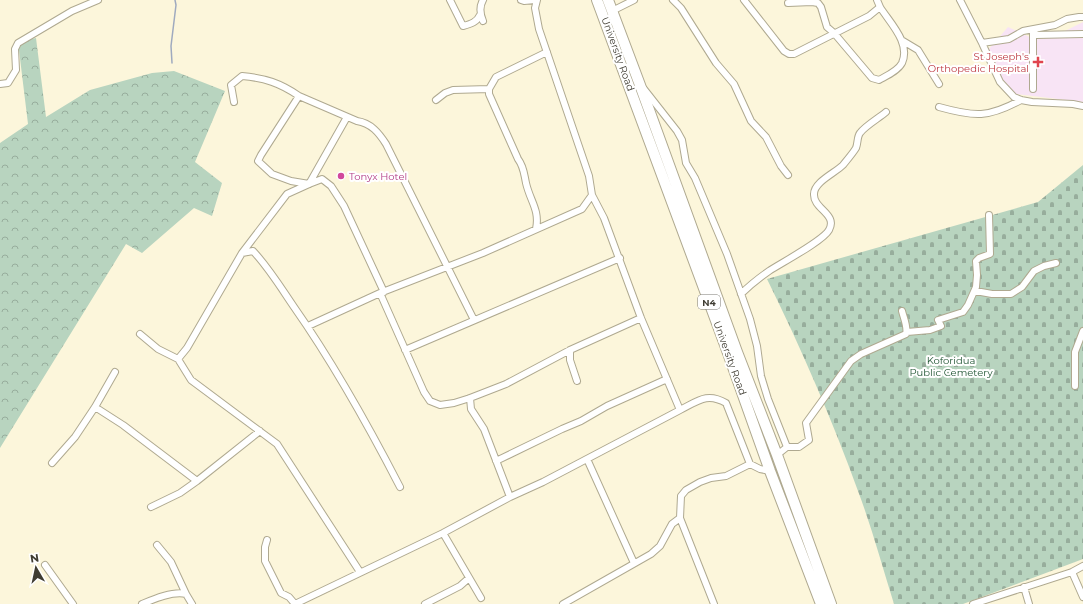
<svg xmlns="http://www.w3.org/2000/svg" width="1083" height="604" font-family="Montserrat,sans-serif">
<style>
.medical{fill:#f8e4f5}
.forest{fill:url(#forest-crowns)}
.cemetery{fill:url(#cemetery-stones)}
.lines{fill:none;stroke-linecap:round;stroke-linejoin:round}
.stream{stroke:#9faabf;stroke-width:1.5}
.minor-casing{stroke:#afa990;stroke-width:8}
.trunk-casing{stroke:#afa990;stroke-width:12}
.minor{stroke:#fff;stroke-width:6}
.trunk{stroke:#fff;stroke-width:10}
.health-dot{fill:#e0444e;stroke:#fff;stroke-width:1.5}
.hotel-dot{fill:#d1479c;stroke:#fff;stroke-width:1.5}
.labels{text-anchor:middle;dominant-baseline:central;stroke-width:4;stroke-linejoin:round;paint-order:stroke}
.shield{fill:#fff;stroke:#797670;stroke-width:1}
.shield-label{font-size:9px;font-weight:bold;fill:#3f3c32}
.street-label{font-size:10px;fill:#3f3c32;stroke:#fff}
.health-label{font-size:10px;fill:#be3a42;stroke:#fff;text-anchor:end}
.hotel-label{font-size:10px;fill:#b23c85;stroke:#fff;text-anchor:start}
.park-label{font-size:10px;fill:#205533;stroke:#fff}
</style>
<defs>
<pattern id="forest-crowns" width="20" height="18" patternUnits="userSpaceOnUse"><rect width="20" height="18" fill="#b8d4bf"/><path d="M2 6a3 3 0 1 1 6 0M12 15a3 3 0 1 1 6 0" fill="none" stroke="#97ad9c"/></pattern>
<pattern id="cemetery-stones" width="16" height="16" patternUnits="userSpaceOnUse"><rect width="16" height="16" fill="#b8d4bf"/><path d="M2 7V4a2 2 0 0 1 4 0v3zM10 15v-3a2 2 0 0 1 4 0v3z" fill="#97ad9c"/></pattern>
</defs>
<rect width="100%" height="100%" fill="#fcf6db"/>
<path class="medical" d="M1083,22V102L1015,94L999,75L988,50L1008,27L1034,39L1051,38Z"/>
<path class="forest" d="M36,38L46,117L90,90L152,73L174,71L225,91L195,162L222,183L212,216L194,208L142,253L126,244L0,448V143L28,124L18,42Z"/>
<path class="cemetery" d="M1083,165V559L963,604H894C882,566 872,528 858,491C832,419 801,348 767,279L1038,202Z"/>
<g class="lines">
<path class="stream" d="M172,63L171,46L176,5L175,0"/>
<g class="minor-casing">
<path id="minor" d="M450,0L463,26C471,24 477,22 480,15
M483,0C479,7 480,14 483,21
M521,0L524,1L535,0
M673,0L681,8L716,63L734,84L751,121L766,137L781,166L788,175
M744,0L784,51L789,54H794L869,16L880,7L877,0
M960,0L982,43L1000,82L1014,97L1021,100L1032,102L1073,104L1083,106
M788,3L812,2L818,3L821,7L827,27L834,33L872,78L879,80C886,76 898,71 902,63C911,43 890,23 880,7
M612,11L634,0
M1033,30V89
M1033,30L1036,35L1083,34
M903,41L918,50L939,84
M982,43L1009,39L1023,31L1055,25L1067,19L1079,17H1083
M0,84L8,83L16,70L15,49L18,43L72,11L98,0
M644,89L677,131L682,140L686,163L695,178L727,254L750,319L757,346L761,376L768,399L787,447
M436,100L445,93L453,90L489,89
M234,102L231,85L242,76C265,78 280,83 299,96
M939,107C975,117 988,118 1021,100
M309,184L291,181L272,174L258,161L261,155L299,96L357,121C371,123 379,133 386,144L474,320
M309,184L347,117
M536,229C540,210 530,201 526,183C524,174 524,167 518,159L489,94V89L496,77L547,52
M242,253L287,194L309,184L322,179L331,186L344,206L384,292
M974,292H981L992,294H1011L1022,287L1034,271L1044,266L1056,263
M380,293L424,392L430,401L440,405L454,403L470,398L506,384L570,350L641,318
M741,294C749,286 759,278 769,271C781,263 823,241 829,230C838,214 813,209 814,194C814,182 835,173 843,165C847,160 853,153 856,148C858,143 857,137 860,133C865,126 879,118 886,112
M308,326L380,293L483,253L582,209L592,195
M907,332L930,330L941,326L938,320L963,312L968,305L976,287L977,275L976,261L979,258L990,254L989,215
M140,334L158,349L178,359L187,348L242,253L253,251C269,268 281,288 294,307C334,364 368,425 400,487
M405,350L620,258
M570,350V360L577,381
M178,359L191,380L277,444L360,572
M1075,386V352L1083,331
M470,398L471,409L484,429L510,497
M95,407L123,425L197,481
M680,410C698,401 707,392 726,403L750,464L760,469L770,471
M777,455L787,447H799L809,440L806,423L851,361L861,354L906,334C908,327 904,319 902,311
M587,459L634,563
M496,461L562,429L581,421L607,406L667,379
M52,463L75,437L95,407L115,372
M151,507L180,493L197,481L260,431
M680,518L714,604
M443,533L481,598
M267,540L265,547V561L281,593L289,597L295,604
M157,545L171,562L186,594
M45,565L73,604
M1072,572L1083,597
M1024,587L1029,604
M142,604C154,599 173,591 186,594L192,604
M295,604L443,533L510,497L543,482L680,410L641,318L604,218L592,195L589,176L539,29L535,8L537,0
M425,604L460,586L469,578
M563,604L651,554L660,546L672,524L680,518L681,496L686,490L700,482L711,478L726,476L750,464
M973,604L1072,572L1083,566"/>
</g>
<g class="trunk-casing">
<path id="trunk" d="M597,0L728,353L770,471L821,604
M608,0L640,85L737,352L777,455L831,604"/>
</g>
<use href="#minor" class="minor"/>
<use href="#trunk" class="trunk"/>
</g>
<path class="health-dot" d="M1036 56h4v4h4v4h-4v4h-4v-4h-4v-4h4z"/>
<circle class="hotel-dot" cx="341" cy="176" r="4"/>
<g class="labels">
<rect class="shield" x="698" y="295" width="22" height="14" rx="3"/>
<g class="shield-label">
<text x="709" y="302">N4</text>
</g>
<g class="street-label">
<text transform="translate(618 54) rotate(70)">University Road</text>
<text transform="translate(730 358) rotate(70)">University Road</text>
</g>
<g class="health-label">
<text x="1029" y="56">St Joseph's<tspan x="1029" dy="12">Orthopedic Hospital</tspan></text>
</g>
<g class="hotel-label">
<text x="349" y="176">Tonyx Hotel</text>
</g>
<g class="park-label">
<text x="951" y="360">Koforidua<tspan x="951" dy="12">Public Cemetery</tspan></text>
</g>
</g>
<g transform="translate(36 568) rotate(351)" stroke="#ffffff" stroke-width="3" paint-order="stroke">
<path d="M0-3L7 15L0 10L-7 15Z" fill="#3f3c32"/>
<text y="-6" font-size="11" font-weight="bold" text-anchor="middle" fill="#3f3c32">N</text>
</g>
</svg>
